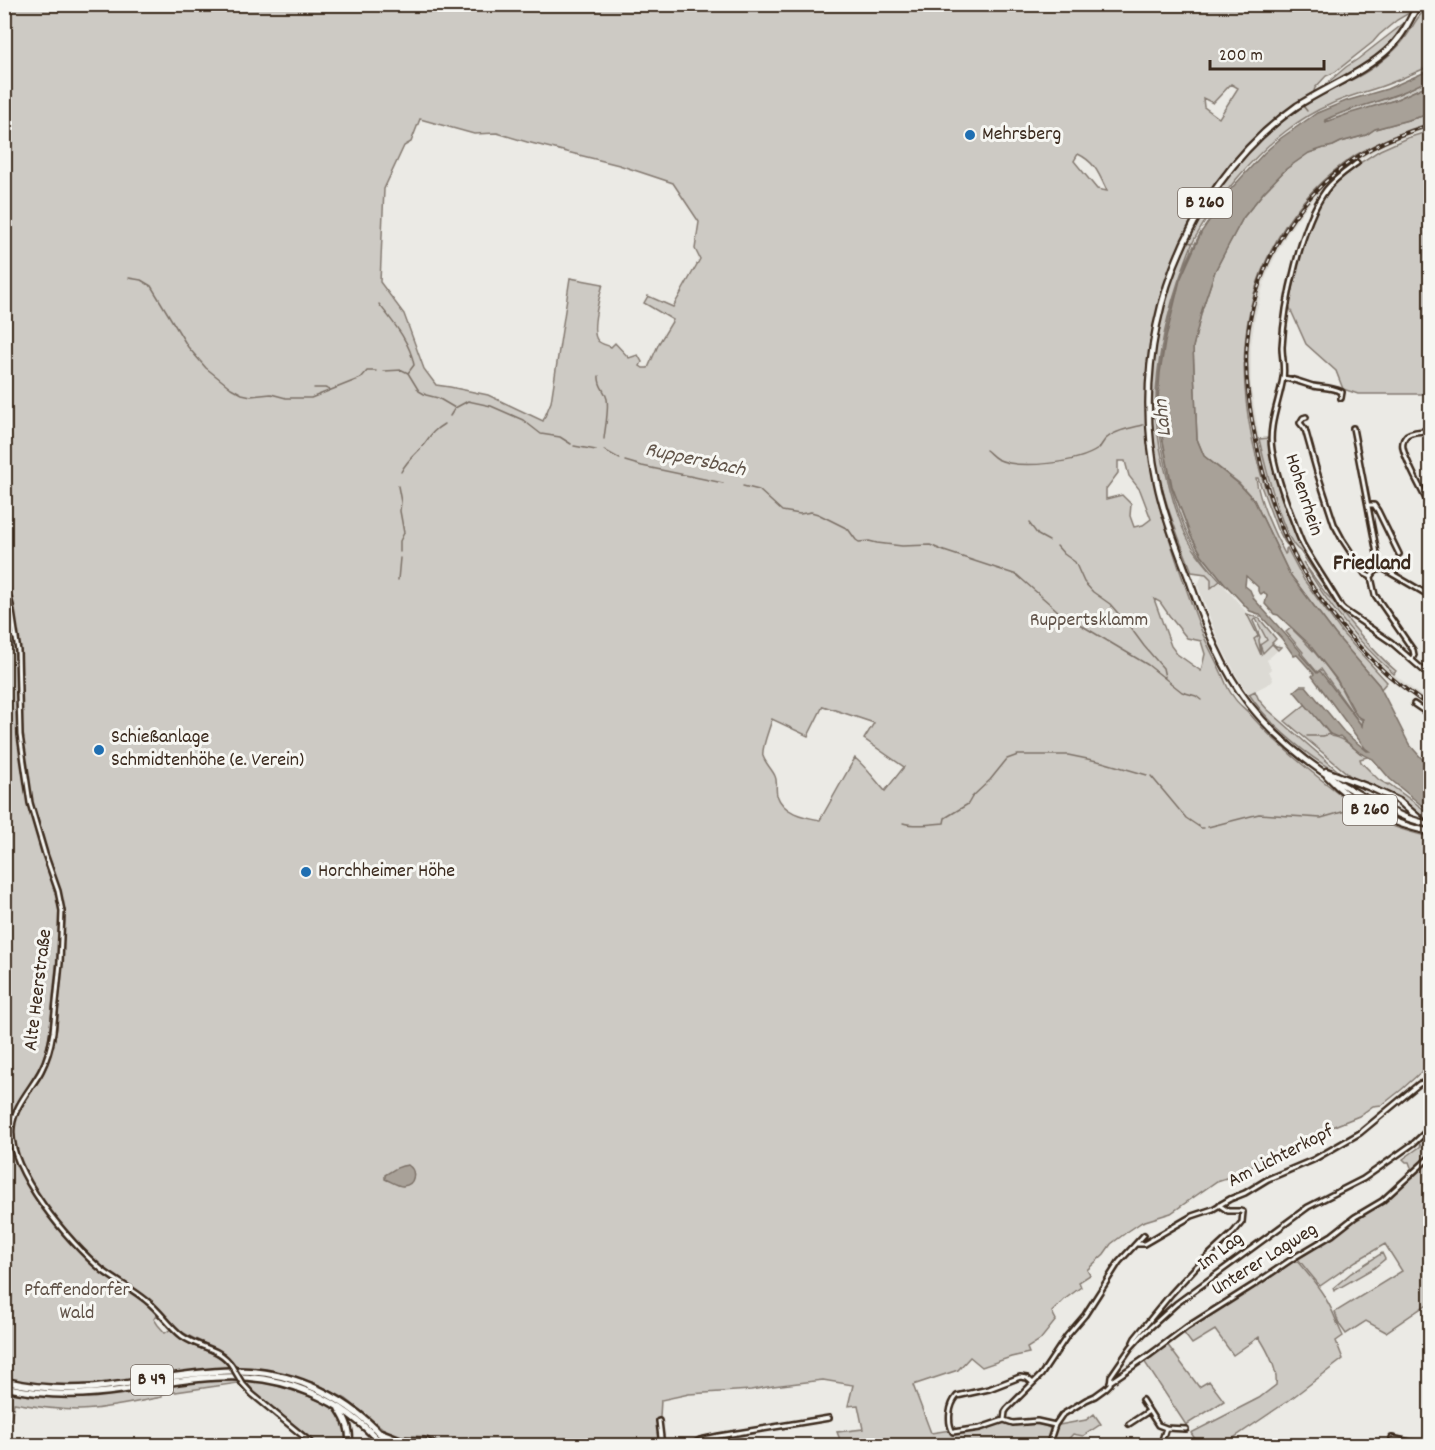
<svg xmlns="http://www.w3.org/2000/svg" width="1435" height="1450" font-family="Dekko,sans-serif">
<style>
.built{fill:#dcdad4}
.green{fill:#cdcac4;stroke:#847a71;stroke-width:1.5;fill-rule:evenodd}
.water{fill:#a8a198;stroke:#7c7167;stroke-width:1.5;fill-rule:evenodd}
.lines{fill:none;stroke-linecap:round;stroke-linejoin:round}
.stream{stroke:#7c7167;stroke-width:1.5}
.street-casing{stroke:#3b2a1e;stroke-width:8}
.primary-casing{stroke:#3b2a1e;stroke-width:9}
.highway-casing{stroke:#3b2a1e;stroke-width:10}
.street{stroke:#f6f6f2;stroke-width:3}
.primary{stroke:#f6f6f2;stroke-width:4.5}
.highway{stroke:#f6f6f2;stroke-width:5}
.rail-casing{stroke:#3b2a1e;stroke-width:4}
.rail{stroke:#f6f6f2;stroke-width:1.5;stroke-dasharray:4.5;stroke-linecap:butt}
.street-bridge-casing{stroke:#3b2a1e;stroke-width:8;stroke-linecap:butt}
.primary-bridge-casing{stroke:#3b2a1e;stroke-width:9;stroke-linecap:butt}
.street-bridge{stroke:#f6f6f2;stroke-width:3}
.primary-bridge{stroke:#f6f6f2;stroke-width:4.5}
.poi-dot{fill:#1f6fb2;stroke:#f6f6f2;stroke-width:2}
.labels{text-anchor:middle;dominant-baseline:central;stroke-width:6;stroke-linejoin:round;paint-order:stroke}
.shield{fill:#f6f6f2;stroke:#73675e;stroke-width:1.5}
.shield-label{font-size:18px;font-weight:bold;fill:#3b2a1e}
.poi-label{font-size:20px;fill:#3b2a1e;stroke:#f6f6f2;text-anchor:start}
.street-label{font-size:20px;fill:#3b2a1e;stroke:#f6f6f2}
.park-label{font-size:20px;fill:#605248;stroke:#f6f6f2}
.water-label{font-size:21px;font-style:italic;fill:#615449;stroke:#f6f6f2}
.quarter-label{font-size:22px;font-weight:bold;fill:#3b2a1e;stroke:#f6f6f2}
</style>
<rect width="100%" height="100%" fill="#ebeae5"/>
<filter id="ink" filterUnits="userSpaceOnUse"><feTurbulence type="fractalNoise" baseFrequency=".0167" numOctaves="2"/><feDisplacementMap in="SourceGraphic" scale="12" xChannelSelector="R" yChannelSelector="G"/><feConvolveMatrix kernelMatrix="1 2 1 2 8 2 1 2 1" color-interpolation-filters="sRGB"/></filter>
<g filter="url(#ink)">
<path class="built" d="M1430,123V129L1406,137L1379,149L1358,161L1328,184L1304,210L1287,234L1270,267L1265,280L1255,317L1251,345V388L1263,459L1272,493L1283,522L1295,548L1287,545L1267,494L1256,454L1248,407L1244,365V347L1247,325L1255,288L1267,259L1283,230L1300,206L1327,177L1346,162L1371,146L1393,136Z
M1289,549L1299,554L1311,577L1324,595L1364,647L1394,674L1430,703V710L1390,679L1344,633L1307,581Z
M1203,573L1206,574L1211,579L1212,587L1220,581L1278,650L1267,660L1271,669L1269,671L1273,680L1272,682L1249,694L1240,682L1220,644L1203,600L1198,585Z"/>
<path class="green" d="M5,5H1414L1409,13L1397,20L1379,35L1373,42L1335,72L1326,76L1315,88L1313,94C1227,147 1175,229 1155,327C1147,364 1144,402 1148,439C1153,491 1169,540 1186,588C1192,605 1198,623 1205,639C1210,650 1216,661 1221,672C1225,680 1227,689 1233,696C1237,703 1243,707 1248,712C1281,750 1321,780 1361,810C1381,824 1407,832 1430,837V1064L1401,1090L1382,1105L1373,1106L1359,1116L1297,1141L1286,1153L1257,1165L1242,1170L1244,1174L1233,1178L1229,1177L1217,1181L1171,1213L1142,1222L1127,1232L1111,1244L1104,1254L1087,1270L1090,1275L1079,1282L1081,1287L1065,1299L1052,1312L1056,1320L1040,1340L1027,1348L1029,1353L1011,1357L982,1367L970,1357L958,1370L913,1385L931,1433L978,1426L1001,1420C1016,1431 1036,1418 1051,1429L1046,1445H842L837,1432L863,1429L858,1405L848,1406L853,1385L823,1380L773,1386L751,1390L689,1394L661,1400L660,1417L662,1445H437L427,1439H402L390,1434L346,1399L315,1383L269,1371L237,1368C224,1346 198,1344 178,1329C168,1322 163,1310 153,1303C138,1290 119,1282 104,1269C72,1243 8,1171 14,1127C15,1111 36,1087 44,1072C51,1058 54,1043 57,1028L65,916L60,926L49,1038C46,1053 41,1067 32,1080C24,1095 12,1108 10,1125C2,1170 71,1248 105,1274C123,1288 143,1298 160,1314L154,1319L158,1325L165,1333L171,1329C176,1334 180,1339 186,1342C202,1351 219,1352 230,1368C179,1370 129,1385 78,1387C54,1388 29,1384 5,1380ZM1231,84L1238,88L1219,118L1204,107L1203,98L1213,103ZM420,119L474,134L497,133L527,142L619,165L673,183L699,222L695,249L700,259L673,307L648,296L644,303L673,320L659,343L648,368H643L640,366L642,362L638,355L629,358L615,343L611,347C607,345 601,344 598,341C589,332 600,295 603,284L570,278L551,402L543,421L488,395L450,387L436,385L424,369L404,314L380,282L384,189L404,146L411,142ZM1078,154C1095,162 1099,174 1107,191L1097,189L1074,161ZM1118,461H1125L1129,476L1140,490L1151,519L1143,525L1134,527L1130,516L1131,504L1122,495L1106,499V489L1118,473ZM1154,599L1160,602L1171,618L1187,638L1201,641L1205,654L1201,671L1177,654L1171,646ZM823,706L874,723L864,739L904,767L885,791C875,780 866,767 855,758L820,820C803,817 783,813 777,795C775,788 778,782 775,776C772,769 765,763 763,756C761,748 770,728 772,719L808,736Z
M1430,7V66C1418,71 1406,77 1393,82C1372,91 1349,95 1329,105C1314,111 1299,121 1286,131C1252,156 1216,201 1195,238C1191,246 1188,255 1185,263C1168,307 1154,367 1156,414C1157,437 1162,460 1168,481C1173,501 1179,523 1189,541C1197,556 1209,569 1220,581L1211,588V579L1206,574L1192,572C1176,531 1159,490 1154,446C1143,360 1165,271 1212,199C1225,177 1242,156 1261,139C1279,124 1298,108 1319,96C1335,87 1353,81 1368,71C1381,62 1396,51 1405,38C1414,26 1417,14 1430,7Z
M1403,24L1404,25C1386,52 1356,76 1325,85L1346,67L1358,59Z
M1430,79V84L1395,100L1325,122C1332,112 1376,102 1391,97C1405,92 1418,85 1430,79Z
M1430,114V123C1404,131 1379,141 1356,155C1291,197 1250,270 1245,346C1240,414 1260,483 1287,545C1282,540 1282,534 1277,529L1258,478H1256C1259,501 1274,534 1285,554L1286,553V549L1287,548L1304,580L1343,634L1387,682L1380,690L1379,685L1335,634L1289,573L1254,500L1239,483L1204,456L1197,439L1193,347L1202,310L1215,271L1228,246L1243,218L1263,193L1286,169L1308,153L1324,148L1333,146L1341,142L1366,135L1375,129Z
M1430,131V394H1358L1343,389L1336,371L1306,344L1289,306L1299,260L1313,215L1324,196L1331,187L1349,170L1380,150L1407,138Z
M1202,231L1180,280L1165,342L1160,373L1159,420L1172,486L1191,536L1202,555L1224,581L1225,585C1211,572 1198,554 1189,537C1174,506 1161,452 1158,417C1154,364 1175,276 1202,231Z
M1269,438C1272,475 1285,512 1301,545C1308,561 1319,575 1328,589L1327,590L1300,551C1283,541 1264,461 1259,439Z
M1303,562L1326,594L1344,612L1343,614C1360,635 1376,654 1396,671L1394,674C1358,642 1327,604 1303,562Z
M1247,614L1259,618L1276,639L1272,643L1276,646L1281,647L1278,650L1272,644L1263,653L1260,645L1267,640L1256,619L1253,621L1260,637L1259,640L1261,655L1254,639L1258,636Z
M1291,628C1308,644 1323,661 1337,681C1344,692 1351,713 1362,720L1361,725L1321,669L1317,672L1302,654L1303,652L1286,632Z
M1255,691L1259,700L1267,709L1344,776C1311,760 1269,725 1249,694Z
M1306,704L1331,736C1345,737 1353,750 1366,755L1367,757L1360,759L1361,762L1379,780L1388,785L1389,784L1430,814V820L1422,818L1403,800L1354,779L1285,721Z
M1430,1132V1155L1412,1170L1409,1162H1406L1403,1159L1421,1146L1419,1143Z
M1430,1159V1302L1386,1332L1366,1321L1346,1334L1339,1324L1335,1312L1402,1271L1385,1244L1356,1261L1320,1286L1298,1259L1333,1237L1356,1219L1382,1203Z
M1382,1253L1385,1259L1374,1268L1334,1291L1333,1288L1351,1273Z
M1296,1260C1307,1273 1319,1286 1327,1301C1334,1312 1337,1325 1343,1336L1336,1341L1343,1359L1288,1401L1223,1445H1199L1191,1433L1259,1398L1276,1385C1278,1369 1268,1351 1259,1337L1233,1355L1215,1330L1192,1344L1183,1332Z
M1167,1344L1199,1387L1209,1381L1224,1401L1186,1425L1144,1361Z
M235,1379L238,1383L162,1394V1397C135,1402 107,1409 79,1410C57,1410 36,1407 14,1403L11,1419L5,1423L4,1390L56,1396L197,1381Z
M243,1379C266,1382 325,1397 339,1414C348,1424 348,1434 347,1445H320L260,1398L251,1390Z
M1094,1414L1101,1424L1083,1436L1073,1434L1063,1445H1050L1057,1426L1059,1425L1086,1420Z"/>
<path class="water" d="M1430,70V79C1418,85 1405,92 1392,96C1370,105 1346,109 1325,120L1326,122L1351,113L1395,100L1430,84V114L1375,129L1366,135L1341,142L1333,146L1324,148L1309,153L1286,169L1263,193L1243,218L1228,246L1215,271L1202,310L1193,347L1197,439L1204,456L1239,484L1254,500L1289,573L1335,634L1379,685L1409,744L1430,768V810L1420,804L1390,779L1373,759L1360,753L1340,736L1337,737L1330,734L1294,691L1300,686H1306L1344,732L1367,751H1369L1365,748L1312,676L1314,674L1297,655L1294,656L1282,639L1259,614L1250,611L1226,585L1202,555L1191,536L1172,486L1159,421L1158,399L1160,373L1165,342L1180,280L1202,231L1230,190L1264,153L1281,138L1317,113L1346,101L1387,89ZM1246,576L1258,587V591L1261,594L1264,592L1267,596L1265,604L1274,614L1278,615L1309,644L1337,680L1357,716L1363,719L1362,726L1320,671L1317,673L1300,654L1301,652L1254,599L1250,590L1245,586Z
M408,1165C417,1171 415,1185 403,1186C400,1187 390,1181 385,1179V1175C393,1170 398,1166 408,1165Z"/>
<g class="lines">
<path class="stream" d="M1304,107L1307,111
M1188,242L1192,243
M129,278L141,280L151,286L188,347L206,368L231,388L242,394L251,396L271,394L286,398H311L361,378L367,371H376
M379,304C393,322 410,342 414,365L408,373
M384,371L402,370L408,373
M408,373L419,391L426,395L438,398L455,408
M599,376C598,386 605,390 607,399C609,410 605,428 604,439
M314,388H325L330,390
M450,416L455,408L468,401L491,406L523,420L541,434L560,437L571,444
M574,446L596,450
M604,450L620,459
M986,450C990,453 993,457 997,459C1019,470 1078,463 1098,449C1102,446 1103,440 1107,438C1117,430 1131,428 1143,425
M625,461L642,466L723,483
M401,472C406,462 412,457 420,449C430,438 429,433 444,424
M398,486L401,502L400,511L404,533L400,541V552
M743,486L759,490L782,511L800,514L811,512L818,514L848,529L856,540L859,542L869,541L877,543L902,546L930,545L944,551L1017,575L1059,612L1148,665L1182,692L1196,696L1201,700
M1029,523L1038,535L1049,541
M1057,546L1064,554L1075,562L1084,582L1093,592L1110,604L1130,627L1144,646L1163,668L1165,677
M398,580L400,558
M1307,736H1323L1330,734
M1151,776L1186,818L1201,828H1204
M903,823C914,827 933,824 944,823L945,818L968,804L972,797L990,780L1007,759L1018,755H1068L1102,762L1147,775
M1208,827L1259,814L1321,818L1356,808"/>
<g class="street-casing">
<path id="street" d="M1417,9L1427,4
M1357,163C1346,171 1334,179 1326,190C1301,224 1284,304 1282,347C1282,357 1285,368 1283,378C1279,403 1268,425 1272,450C1276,474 1284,497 1293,520C1296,528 1299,537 1303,545C1315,566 1329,586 1341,607L1344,610L1391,642L1430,676
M1283,378C1294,379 1303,383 1313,386C1324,388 1331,387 1342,392L1341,398
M1306,417L1303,418L1300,423L1305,429L1317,472L1334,524L1342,539L1365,574L1371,577
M1353,428L1380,569
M1430,431C1424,431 1413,431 1407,435C1404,438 1402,443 1403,448C1406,463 1423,492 1430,507
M1369,505H1374L1378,511L1399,554
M4,580L11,605L18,651L20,735L30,803L45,854L58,891L62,911L60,963L53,1032C51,1045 48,1058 41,1071C32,1088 14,1106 12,1127C7,1171 70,1243 102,1270C116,1281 133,1289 147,1301C160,1311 169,1326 182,1336C200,1349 219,1346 232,1366
M4,631L16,638
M1412,659L1414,655L1413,650L1375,595L1371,577C1374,572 1378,568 1384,569L1430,596
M1414,704L1430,715
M1136,1244H1144L1192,1216L1213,1209L1230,1199L1245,1193L1268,1179L1313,1160L1360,1133L1419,1084L1430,1081
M1133,1342L1135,1338L1171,1294L1196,1267L1233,1233L1242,1222L1243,1212L1240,1211H1228L1219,1205
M1110,1382L1148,1356L1187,1327L1255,1284L1295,1257L1332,1235L1355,1217L1382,1201L1430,1157
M242,1383L252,1394L315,1446
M1142,1400L1158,1425L1166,1428
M1004,1420L980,1428L953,1432C947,1422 949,1405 957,1396L989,1389L1020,1377L1027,1378L1033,1383
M659,1421L662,1446
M1129,1424L1149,1411
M1055,1425L1037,1421L1013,1423L1004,1420L1005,1412L1007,1409L1041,1375L1067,1336L1085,1315L1119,1262L1144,1235
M1392,1438L1428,1446
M690,1446L700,1440L719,1436L829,1418
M1048,1446L1055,1425L1062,1415L1086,1400L1095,1396L1106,1388L1110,1384L1111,1376L1131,1347L1143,1334L1176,1304L1308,1207L1363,1179L1376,1170L1414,1143L1430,1128
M1113,1446L1114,1443
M1160,1446L1166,1428L1186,1429"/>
</g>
<g class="primary-casing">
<path id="primary" d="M1326,771L1371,788L1399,801L1430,828
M1327,776C1356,807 1389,823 1430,832
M1389,810C1337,785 1285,750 1249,704C1221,668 1205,625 1190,582C1178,550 1164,516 1157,482C1135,380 1157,268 1219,184C1240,155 1267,127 1297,106C1328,86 1364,73 1391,47C1403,35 1410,20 1418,4"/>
</g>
<g class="highway-casing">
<path id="highway" d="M4,1381C33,1388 62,1390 91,1388C138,1384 184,1372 231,1371C293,1369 352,1399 391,1446
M4,1387C44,1396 83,1396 122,1390C155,1385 188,1378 221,1377C283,1374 343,1398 383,1446
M339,1409C347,1421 351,1431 349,1446
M382,1433L400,1440L425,1441L435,1446
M361,1446H373"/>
</g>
<use href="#street" class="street"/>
<use href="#primary" class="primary"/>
<use href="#highway" class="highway"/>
<g class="rail-casing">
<path id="rail" d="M1430,125C1410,131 1390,138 1372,148C1301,187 1254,262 1247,343C1244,377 1250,412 1257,446C1266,490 1281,534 1304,573C1326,610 1355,645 1387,674C1401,686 1416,697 1430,707"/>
</g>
<use href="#rail" class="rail"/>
<g class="street-bridge-casing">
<path id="street-bridge" d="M232,1366L242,1383"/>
</g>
<g class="primary-bridge-casing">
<path id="primary-bridge" d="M1389,810L1407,818L1430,825"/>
</g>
<use href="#street-bridge" class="street-bridge"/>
<use href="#primary-bridge" class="primary-bridge"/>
</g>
</g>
<g class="poi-dot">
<circle cx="970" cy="135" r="6"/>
<circle cx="99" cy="750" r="6"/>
<circle cx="306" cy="872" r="6"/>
</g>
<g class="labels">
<g class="shield">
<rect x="1178" y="188" width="54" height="30" rx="4.5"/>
<rect x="1343" y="795" width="54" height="30" rx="4.5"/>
<rect x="131" y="1365" width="42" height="30" rx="4.5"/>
</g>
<g class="shield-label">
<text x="1205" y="203">B 260</text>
<text x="1370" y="810">B 260</text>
<text x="152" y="1380">B 49</text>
</g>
<g class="poi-label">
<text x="982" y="135">Mehrsberg</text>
<text x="111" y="738">Schießanlage<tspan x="111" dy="23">Schmidtenhöhe (e. Verein)</tspan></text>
<text x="318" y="872">Horchheimer Höhe</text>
</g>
<g class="street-label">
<text transform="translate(1303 495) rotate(72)">Hohenrhein</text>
<text transform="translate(39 990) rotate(-83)">Alte Heerstraße</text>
<text transform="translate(1281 1157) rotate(-27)">Am Lichterkopf</text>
<text transform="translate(1221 1252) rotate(-37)">Im Lag</text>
<text transform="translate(1265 1260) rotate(-32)">Unterer Lagweg</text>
</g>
<g class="park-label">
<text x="1089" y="621">Ruppertsklamm</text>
<text x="77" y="1291">Pfaffendorfer<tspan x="77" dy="23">Wald</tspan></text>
</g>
<g class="water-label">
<text transform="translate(1164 418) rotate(-96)">Lahn</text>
<text transform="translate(695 461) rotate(12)">Ruppersbach</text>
</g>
<g class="quarter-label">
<text x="1372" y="564">Friedland</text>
</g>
</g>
<rect width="1435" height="1450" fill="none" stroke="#f6f6f2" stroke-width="24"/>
<rect x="12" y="12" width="1411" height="1426" fill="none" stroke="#3b2a1e" stroke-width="2" filter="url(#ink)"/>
<path d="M1210 60v9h114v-9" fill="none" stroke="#3b2a1e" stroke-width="3"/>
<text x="1219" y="60" font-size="18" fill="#3b2a1e" stroke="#f6f6f2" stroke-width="4.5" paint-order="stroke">200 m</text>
</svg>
